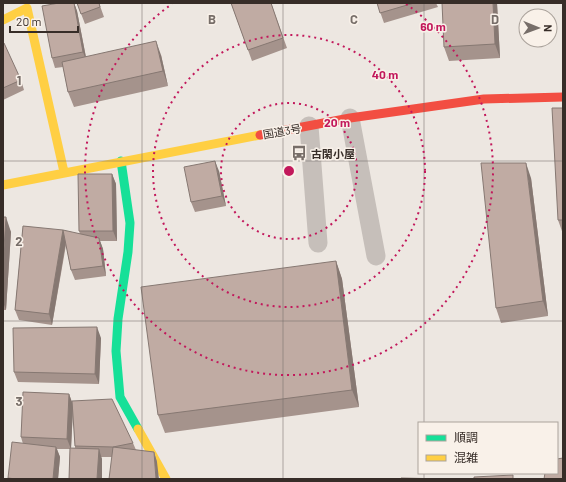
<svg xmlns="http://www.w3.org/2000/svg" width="566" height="482" font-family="Barlow,'Noto Sans JP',sans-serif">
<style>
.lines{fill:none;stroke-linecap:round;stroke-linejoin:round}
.street{stroke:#c6bfba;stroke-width:19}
.fast{stroke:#16e098;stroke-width:9}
.slow{stroke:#ffcf43;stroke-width:9}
.jam{stroke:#f24e42;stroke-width:9}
.wall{fill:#a5938c;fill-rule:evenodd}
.shaded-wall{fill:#867872}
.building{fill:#c0aba3;stroke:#867872}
.grid{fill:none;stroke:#776e69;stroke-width:1;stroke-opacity:0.55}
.ring{fill:none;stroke:#c2185b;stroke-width:2;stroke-dasharray:2 4}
.labels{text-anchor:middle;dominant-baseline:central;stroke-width:3;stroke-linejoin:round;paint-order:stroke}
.street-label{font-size:11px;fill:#372d28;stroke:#f9f1e9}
.poi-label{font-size:11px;font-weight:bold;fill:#372d28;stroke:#f9f1e9;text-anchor:start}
.grid-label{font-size:13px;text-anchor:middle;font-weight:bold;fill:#776e69;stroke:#f9f1e9;stroke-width:3;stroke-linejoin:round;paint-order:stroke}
.centre{fill:#c2185b;stroke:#f9f1e9;stroke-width:2}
.ring-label{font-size:12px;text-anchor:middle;font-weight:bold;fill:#c2185b;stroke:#f9f1e9;stroke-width:3;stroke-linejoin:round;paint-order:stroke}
</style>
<rect width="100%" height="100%" fill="#ede7e1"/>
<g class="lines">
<path class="street" d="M350,118L376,256
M309,126L318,243"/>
<path class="fast" d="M121,161L130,223L128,252L118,319L116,351L120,397L138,429"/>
<path class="slow" d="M3,20L27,8L64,172
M3,185L260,135
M138,429L166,479"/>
<path class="jam" d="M260,135L350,118L484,99L563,97"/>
</g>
<path class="wall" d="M59,3H74L77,11L86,57L161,55L168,86L74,107L68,92L63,67L55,68L52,58Z
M77,3H99L104,17L85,24Z
M231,3H271L287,48L252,61Z
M377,3H436L438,7L384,23Z
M497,3L500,58L449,61L444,47Z
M3,44L21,80L24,90L3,100Z
M563,108V234L558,220Z
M219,171L226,206L195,212L191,202Z
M112,174L116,184L117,241H100L103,249L106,276L75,280L71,270L66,245L52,325L19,320L15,310L23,226L80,234L79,231Z
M531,178L548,316L501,323L496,308Z
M3,217L11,232L6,310H3Z
M336,261L342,279L359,407L165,433L158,415Z
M101,338L99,384L18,382L14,372Z
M69,394L72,402L133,443L136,450L154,452L157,462L112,457H101L102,459V479H69L70,449H57L60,457L58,479H8V478L23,444L21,437ZM73,411L75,446V448H71Z"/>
<path class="shaded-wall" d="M74,3L77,11L87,63L83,52Z
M493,3H497L500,58L495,44Z
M156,41L161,55L168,86L163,71Z
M215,161L219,171L226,206L222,196Z
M526,163L531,178L548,316L543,301Z
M112,174L116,184L117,241L113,231Z
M6,217L11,232L6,310L3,302V264Z
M63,230L66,241L52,325L49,314Z
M99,238L103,249L106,276L103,266Z
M336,261L342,279L359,407L352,390Z
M97,327L101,338L99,384L95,374Z
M69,394L73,405L71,449L67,439Z
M56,447L60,457L58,479H53Z
M99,449L102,459V479H97Z
M154,452L157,462L159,479H156Z"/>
<path class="building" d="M59,3H74L83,52L52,58L42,6Z
M77,3H99L100,7L81,14Z
M231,3H271L283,38L248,50Z
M377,3H414L380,13Z
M442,3H493L495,44L444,47Z
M156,41L163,71L68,92L62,62Z
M4,43L21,80L3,88V44Z
M552,108H563V220H558Z
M215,161L222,196L191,202L184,167Z
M481,163H526L543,301L496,308Z
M78,174H112L113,231H79Z
M3,217H6L3,264Z
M23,226L63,230L49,314L15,310Z
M63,230L99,238L103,266L71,270Z
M336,261L352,390L158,415L141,287Z
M97,327L95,374L14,372L13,328Z
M23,392L69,394L67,439L21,437Z
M112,399L133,443L113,447L75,446L72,401Z
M12,442L56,447L53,479H16L8,478Z
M113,447L154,452L156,479H109Z
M70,448L99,449L97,479H69Z
M563,458V479H544L545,473H557V459Z
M513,475V479H474V477Z
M401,478L445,479H401Z"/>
<path class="grid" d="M142,3V479M283,3V479M424,3V423M3,161H563M3,321H563M424,473V479"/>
<g class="ring">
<circle cx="289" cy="171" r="68"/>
<circle cx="289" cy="171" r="136"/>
<path d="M406 4A204 204 0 1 1 172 4"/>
</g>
<defs>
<g id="bus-bare" transform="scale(1.2)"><path d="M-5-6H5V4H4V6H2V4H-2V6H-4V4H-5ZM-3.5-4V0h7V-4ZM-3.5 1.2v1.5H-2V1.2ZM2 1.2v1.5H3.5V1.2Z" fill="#776e69" stroke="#f9f1e9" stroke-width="2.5" paint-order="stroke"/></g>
</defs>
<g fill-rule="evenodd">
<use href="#bus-bare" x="299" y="153"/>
</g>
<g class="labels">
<g class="street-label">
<text transform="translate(282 131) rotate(-10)">国道3号</text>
</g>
<g class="poi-label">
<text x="311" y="153">古閑小屋</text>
</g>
</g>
<g class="grid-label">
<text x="212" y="24">B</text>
<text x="354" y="24">C</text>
<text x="495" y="24">D</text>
<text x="19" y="85">1</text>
<text x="19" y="246">2</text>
<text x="19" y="406">3</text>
</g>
<circle cx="289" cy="171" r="6" class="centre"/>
<g class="ring-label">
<text x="433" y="31">60 m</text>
<text x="385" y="79">40 m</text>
<text x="337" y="127">20 m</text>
</g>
<rect width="566" height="482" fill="none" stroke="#372d28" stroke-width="8"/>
<rect x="418" y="422" width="140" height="52" fill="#f9f1e9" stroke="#aba39c"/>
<rect x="426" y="435" width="20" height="6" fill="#16e098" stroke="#aba39c"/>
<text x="454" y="442" font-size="12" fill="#372d28">順調</text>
<rect x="426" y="455" width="20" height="6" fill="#ffcf43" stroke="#aba39c"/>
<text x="454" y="462" font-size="12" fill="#372d28">混雑</text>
<g transform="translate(538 28) rotate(91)"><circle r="19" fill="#f9f1e9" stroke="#aba39c"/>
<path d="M0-3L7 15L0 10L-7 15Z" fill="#776e69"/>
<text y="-6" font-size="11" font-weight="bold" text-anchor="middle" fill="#372d28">N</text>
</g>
<path d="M10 26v6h68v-6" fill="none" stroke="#372d28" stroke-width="2"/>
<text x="16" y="26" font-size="12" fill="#372d28" stroke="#f9f1e9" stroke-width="3" paint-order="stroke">20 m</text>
</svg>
